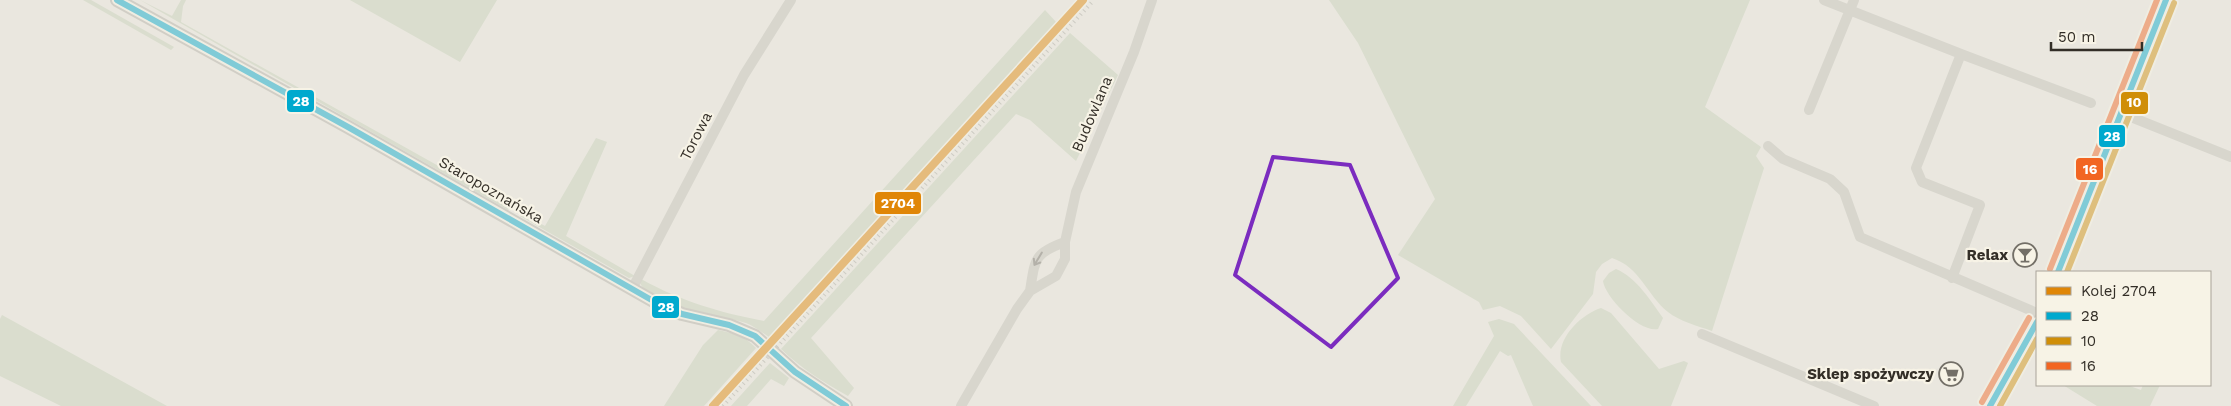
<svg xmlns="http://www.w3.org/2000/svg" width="2231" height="406" font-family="'Work Sans',sans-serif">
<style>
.green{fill:#c7d0ba}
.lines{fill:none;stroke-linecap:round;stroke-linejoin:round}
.street{stroke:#c3c0b9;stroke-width:10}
.secondary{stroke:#b4b0a9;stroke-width:14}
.rail{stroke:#aba8a2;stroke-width:4;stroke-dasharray:1 4;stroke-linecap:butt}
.bus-1-casing{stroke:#f7f3e6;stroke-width:10}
.bus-2-casing{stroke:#f7f3e6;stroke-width:10}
.bus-3-casing{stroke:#f7f3e6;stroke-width:10}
.bus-1{stroke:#00a9ce;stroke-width:6}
.bus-2{stroke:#d08e08;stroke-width:6}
.bus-3{stroke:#f26522;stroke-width:6}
.rail-1-casing{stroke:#f7f3e6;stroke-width:11}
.rail-1{stroke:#e08606;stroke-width:8}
.oneway{stroke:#747069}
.marked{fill:none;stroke:#7b2cbf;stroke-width:4;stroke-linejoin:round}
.labels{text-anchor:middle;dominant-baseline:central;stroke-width:4.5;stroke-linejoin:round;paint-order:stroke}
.street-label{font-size:15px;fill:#332e27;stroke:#f7f3e6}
.poi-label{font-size:15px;font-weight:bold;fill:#332e27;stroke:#f7f3e6;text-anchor:end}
.line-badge{stroke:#f7f3e6;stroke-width:2}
.badge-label{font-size:14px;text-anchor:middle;font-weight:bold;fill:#fff}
</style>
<rect width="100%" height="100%" fill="#eae7df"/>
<path class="green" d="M83,0H91L174,47L171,50Z
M140,0L172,16L181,0H186L183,6L181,22L510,206L508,210Z
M350,0H497L460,62Z
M1329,0H1750L1705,107L1761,147L1756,156L1764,168L1712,331C1698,326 1679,321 1668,312C1647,295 1640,267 1612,258L1602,264L1596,272L1593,294L1551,349L1521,316L1500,306L1483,310L1479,302L1398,255L1435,199L1358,43Z
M1045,10L1057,23L769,337C761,332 754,326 746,323C721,315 651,307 640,283L641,279C683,302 718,312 764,321Z
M1070,33L1118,75L1076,161L1030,120L1016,114L811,338L854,388L848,396C823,382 802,369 781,349Z
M596,138L607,142L566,236L635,276L629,278L520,216L521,213L545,226Z
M1616,269C1637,278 1650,300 1663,318L1658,329C1640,333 1605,297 1603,281L1609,273Z
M1601,308L1611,313L1659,369L1684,361L1688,363L1671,406H1602L1561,362C1556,339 1580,315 1601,308Z
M2,315L167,406H61L0,376V319Z
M1499,319L1514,324L1591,406H1533L1511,355L1508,356L1500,351L1466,406H1453L1494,336L1488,322Z
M718,330C733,333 745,336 756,348L704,406H664L703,345Z
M770,363L789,378L784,386L771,379L747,406H731Z
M2063,385H2127L2141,390L2143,385H2160L2150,406H2097Z"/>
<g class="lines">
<path class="street" d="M1824,0L1961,54L1916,168L1922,182L1980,205L1952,278
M1961,54L2091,103
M1809,110L1854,0
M2121,113L2231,157
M1768,146L1783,159L1830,179L1844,192L1860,237L2037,313
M632,289L744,75L791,0
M1030,291C1035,259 1034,253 1065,242
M1702,334L1874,406
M961,406L1017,309L1030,291L1056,276L1065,259V242L1076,192L1134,52L1152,0"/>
<path class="secondary" d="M117,0L348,127L655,302L682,314L729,325L755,336L795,372L846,406
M2058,272L2166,0
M1990,406L2037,322"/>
<path class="rail" d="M723,406L1094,0"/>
<g class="bus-1-casing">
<path id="bus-1" d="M117,0L348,127L655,302L682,314L729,325L755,336L795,372L846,406
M2058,272L2166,0
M1990,406L2037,322"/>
</g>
<g class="bus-2-casing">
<path id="bus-2" d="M2067,272L2174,3
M2000,406L2037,339"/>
</g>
<g class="bus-3-casing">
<path id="bus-3" d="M2050,269L2157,0
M1982,402L2029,318"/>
</g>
<use href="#bus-1" class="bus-1"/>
<use href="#bus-2" class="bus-2"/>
<use href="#bus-3" class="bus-3"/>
<g class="rail-1-casing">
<path id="rail-1" d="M713,406L1083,0"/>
</g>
<use href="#rail-1" class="rail-1"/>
</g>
<defs><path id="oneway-shaft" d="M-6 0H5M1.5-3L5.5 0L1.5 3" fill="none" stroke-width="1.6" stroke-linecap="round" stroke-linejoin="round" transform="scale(1.25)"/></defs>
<use class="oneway" href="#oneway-shaft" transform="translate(1038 259) rotate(121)"/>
<path d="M0 0H2231V406H0ZM1273,157L1350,165L1398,278L1331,347L1235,275Z" fill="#eae7df" fill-opacity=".55" fill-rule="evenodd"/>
<path class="marked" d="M1273,157L1350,165L1398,278L1331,347L1235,275Z"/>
<defs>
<g id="bar-ring" transform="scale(1.25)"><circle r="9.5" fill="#f7f3e6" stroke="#736f67" stroke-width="1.5"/><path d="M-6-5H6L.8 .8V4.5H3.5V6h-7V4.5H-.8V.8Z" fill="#736f67"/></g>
<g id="supermarket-ring" transform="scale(1.25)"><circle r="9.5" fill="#f7f3e6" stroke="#736f67" stroke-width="1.5"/><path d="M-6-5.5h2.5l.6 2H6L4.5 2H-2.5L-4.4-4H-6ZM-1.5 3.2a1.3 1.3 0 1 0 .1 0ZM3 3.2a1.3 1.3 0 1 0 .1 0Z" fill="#736f67"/></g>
</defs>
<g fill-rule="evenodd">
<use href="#bar-ring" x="2025" y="255"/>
<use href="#supermarket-ring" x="1951" y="374"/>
</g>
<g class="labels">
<g class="street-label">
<text transform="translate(1092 114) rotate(-67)">Budowlana</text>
<text transform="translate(696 136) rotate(-63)">Torowa</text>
<text transform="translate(491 190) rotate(30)">Staropoznańska</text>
</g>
<g class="poi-label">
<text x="2008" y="255">Relax</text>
<text x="1934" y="374">Sklep spożywczy</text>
</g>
</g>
<g class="line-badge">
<rect x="286" y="89" width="29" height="24" rx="5" fill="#00a9ce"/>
<rect x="2120" y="91" width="29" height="24" rx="5" fill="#d08e08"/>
<rect x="2098" y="124" width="28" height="24" rx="5" fill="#00a9ce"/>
<rect x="2075" y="157" width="29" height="24" rx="5" fill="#f26522"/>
<rect x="874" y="191" width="48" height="24" rx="5" fill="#e08606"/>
<rect x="651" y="295" width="29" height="24" rx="5" fill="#00a9ce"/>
</g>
<g class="badge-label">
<text x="301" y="106">28</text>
<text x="2134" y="107">10</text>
<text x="2112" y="141">28</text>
<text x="2090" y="174">16</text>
<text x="898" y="208">2704</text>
<text x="666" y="312">28</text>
</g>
<rect x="2036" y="271" width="175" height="115" fill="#f7f3e6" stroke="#a9a49a"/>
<rect x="2046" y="287" width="25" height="8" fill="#e08606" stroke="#a9a49a"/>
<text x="2081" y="296" font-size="15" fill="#332e27">Kolej 2704</text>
<rect x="2046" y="312" width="25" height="8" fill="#00a9ce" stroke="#a9a49a"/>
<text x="2081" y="321" font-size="15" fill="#332e27">28</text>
<rect x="2046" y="337" width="25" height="8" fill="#d08e08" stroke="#a9a49a"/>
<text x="2081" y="346" font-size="15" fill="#332e27">10</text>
<rect x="2046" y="362" width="25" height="8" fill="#f26522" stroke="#a9a49a"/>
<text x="2081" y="371" font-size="15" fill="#332e27">16</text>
<path d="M2051 42v8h91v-8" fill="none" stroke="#332e27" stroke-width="2.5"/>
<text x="2058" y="42" font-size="15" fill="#332e27" stroke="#f7f3e6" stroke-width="4" paint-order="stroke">50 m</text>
</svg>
